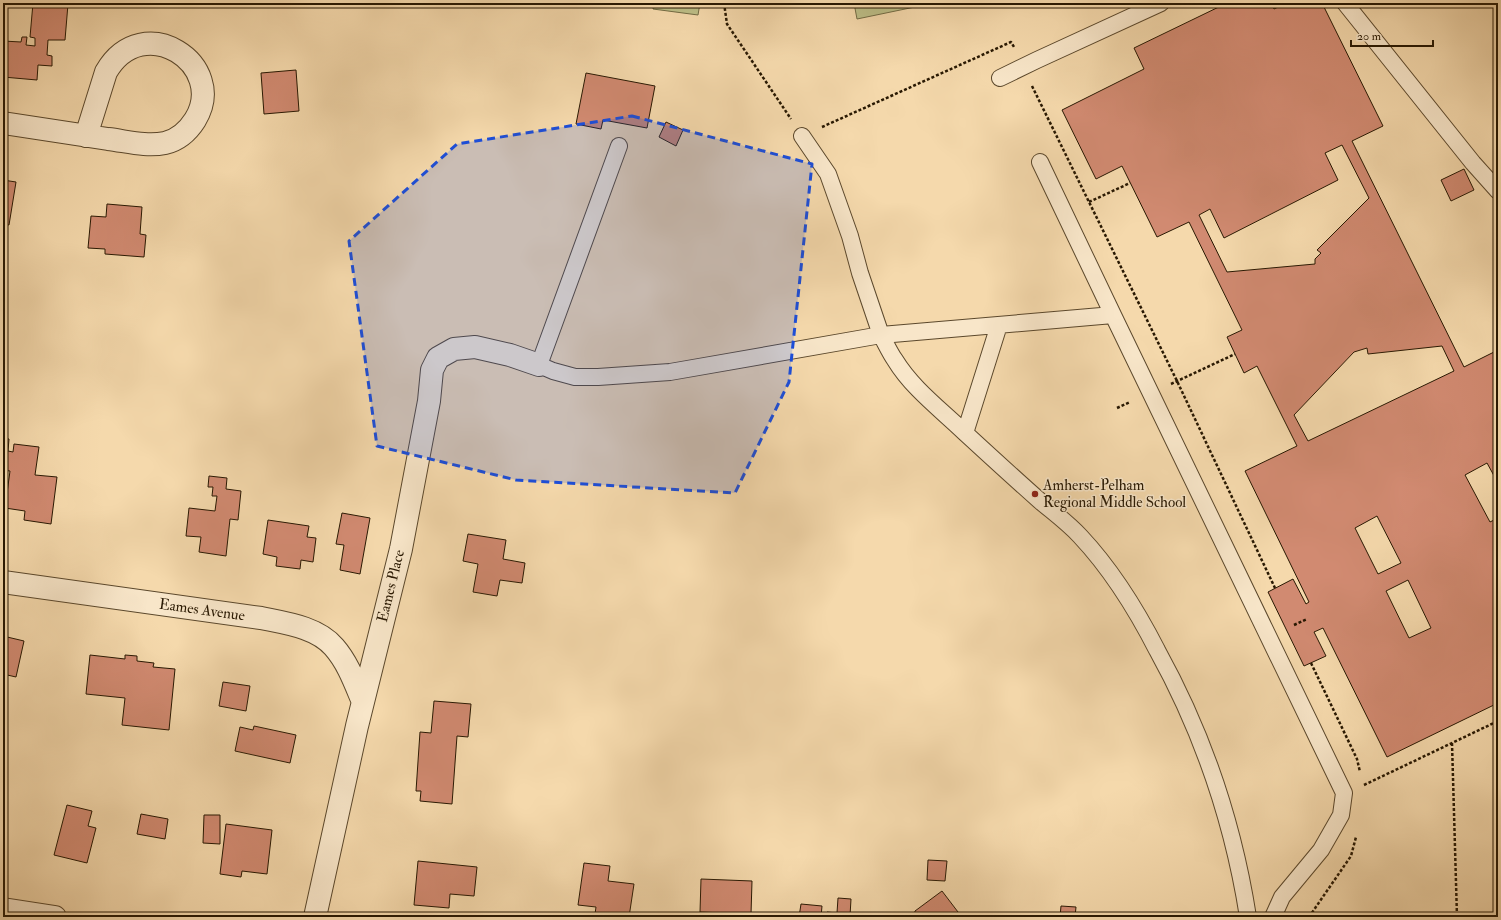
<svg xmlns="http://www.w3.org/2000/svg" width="1501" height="920" font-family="'IM FELL Double Pica',serif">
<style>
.green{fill:#bdbf88;stroke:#726c45}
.building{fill:#d18a71;stroke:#281802;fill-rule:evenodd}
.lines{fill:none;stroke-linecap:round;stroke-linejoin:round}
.service-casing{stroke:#5b482c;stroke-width:18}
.minor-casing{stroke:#5b482c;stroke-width:24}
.path{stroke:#281802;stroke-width:2.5;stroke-dasharray:3 2;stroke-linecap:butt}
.service{stroke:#f8e6c9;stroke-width:16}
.minor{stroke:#f8e6c9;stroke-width:22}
.marked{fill:#1d4ed8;fill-opacity:0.2;stroke:#1d4ed8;stroke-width:3;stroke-dasharray:8 5;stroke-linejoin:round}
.poi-dot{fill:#8f2418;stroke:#f8e6c9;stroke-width:1.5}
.labels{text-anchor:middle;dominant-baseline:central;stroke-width:3;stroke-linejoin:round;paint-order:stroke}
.poi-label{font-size:15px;fill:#281802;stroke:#f8e6c9;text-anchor:start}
.street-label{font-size:15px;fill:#281802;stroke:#f8e6c9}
</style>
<rect width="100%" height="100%" fill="#f5d9ac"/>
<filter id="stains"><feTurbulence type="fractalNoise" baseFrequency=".005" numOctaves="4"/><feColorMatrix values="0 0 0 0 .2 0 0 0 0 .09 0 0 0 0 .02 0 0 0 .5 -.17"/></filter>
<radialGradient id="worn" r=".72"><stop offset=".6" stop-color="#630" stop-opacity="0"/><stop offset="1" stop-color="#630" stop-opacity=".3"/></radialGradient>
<path class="green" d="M654,3H700L698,15L653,9Z
M854,3H934L857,19Z"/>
<path class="building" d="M33,3L68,4L65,40H48L47,55L52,56V66L38,65L37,80L3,77V41L21,42L22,37H27L26,45L35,46V38L30,37Z
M1227,3H1271L1274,9L1286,3H1322L1383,126L1352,141L1464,367L1498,350V483L1487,463L1465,475L1490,522L1498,518V538L1496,539L1498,544V703L1387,757L1323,628L1314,632L1326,656L1304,666L1268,592L1293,579L1306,604L1309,602L1245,471L1297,446L1257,366L1244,373L1227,337L1242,330L1189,222L1157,237L1122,166L1096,179L1062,110L1144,69L1134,48ZM1342,145L1369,198L1317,250L1321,253L1315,259V264L1227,272L1199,215L1210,209L1224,238L1338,180L1325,153ZM1442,346L1454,371L1308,441L1294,415L1354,352L1367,348L1368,354ZM1377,516L1401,563L1378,574L1355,528ZM1408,580L1431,628L1409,638L1386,591Z
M296,70L299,111L264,114L261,73Z
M586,73L655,86L647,128L603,120L601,129L576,124Z
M666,122L683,130L676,146L659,137Z
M1464,169L1474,190L1451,201L1441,180Z
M3,180L16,182L9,225L3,224Z
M107,204L142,207L140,234L146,235L144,257L105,254V249L88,248L91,216L106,217Z
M3,438L9,439L8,451L13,452L14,444L39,447L35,475L57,477L51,524L24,520L25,511L5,508L10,471L3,470Z
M209,476L227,478L226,489L241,491L238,520L230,519L226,556L199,552L201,537L186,536L189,508L215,511L217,496H212L213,487H208Z
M342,513L370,518L360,574L340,570L344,545L336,544Z
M268,520L309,526L307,537L316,538L313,562L301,560L300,569L276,566L277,557L263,554Z
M468,534L506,540L503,559L525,563L522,583L500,580L497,596L473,592L478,564L463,561Z
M3,636L24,641L16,677L3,674Z
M90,655L125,659V655L137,656V661L154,663L153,667L175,669L169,730L122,725L125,698L86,694Z
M223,682L250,686L246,711L219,706Z
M434,701L471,704L468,737L457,736L452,804L420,801L421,791H416L420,732L431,733Z
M254,726L296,735L290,763L235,751L240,727L253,730Z
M67,805L92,811L88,826L96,828L87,863L54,855Z
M141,814L168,819L165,839L137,834Z
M204,815H220V844L203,843Z
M226,824L272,830L267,874L242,871L241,877L220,874Z
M928,860L947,861L945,881L927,880Z
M418,861L477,867L474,896L450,894L449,908L414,905Z
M584,863L610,866L608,881L634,884L629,917L595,914L596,907L578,905Z
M701,879L752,881L751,914L700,912Z
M942,891L958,912L951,917H914L915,911Z
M838,898L851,899L850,916L860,917H827V912L837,913Z
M801,904L822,906L821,917H799Z
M1061,906L1076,907L1075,917H1060Z"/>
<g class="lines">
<g class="service-casing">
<path id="service" d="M1345,3L1473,163L1498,191
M1000,78L1037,60L1161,3
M802,136L828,174L850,236L860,273L881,335L1113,315L1344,793L1341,815L1321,850L1282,897L1273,917
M619,146L539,365L553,371L575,377H598L670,372L881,335C886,344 890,353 895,360C912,388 940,409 964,432C989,455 1014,478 1040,501C1053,512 1068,523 1080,536C1111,569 1136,609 1157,650C1204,735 1233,821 1248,917
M1040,162L1113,315
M965,433L999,325"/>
</g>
<g class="minor-casing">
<path id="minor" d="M3,123C38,128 73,134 108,139C126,141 146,147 165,143C178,140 188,131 195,120C229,65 143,8 106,72L86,136
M3,582L261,618C285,623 317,627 334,647C348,663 355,683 363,702
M3,909L55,917
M315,917L357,726L401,549L429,401L432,370L438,358L454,349L475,347L510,355L539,365"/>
</g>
<path class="path" d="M724,3L727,24L791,119
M1032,86L1177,381L1275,588
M822,127L1011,42L1014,47
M1089,202L1130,183
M1171,384L1235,354
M1117,408L1130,402
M1294,625L1307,619
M1311,663L1357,759L1360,772
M1452,743L1457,917
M1364,785L1498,721
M1309,917L1351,856L1356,837"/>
<use href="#service" class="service"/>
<use href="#minor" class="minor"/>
</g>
<path class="marked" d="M632,116L812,164L789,382L735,493L516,480L377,446L349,241L457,144Z"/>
<circle class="poi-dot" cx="1035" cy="494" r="4"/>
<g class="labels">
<g class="poi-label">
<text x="1043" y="485">Amherst-Pelham<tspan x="1043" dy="17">Regional Middle School</tspan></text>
</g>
<g class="street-label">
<text transform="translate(391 586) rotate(-76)">Eames Place</text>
<text transform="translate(202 610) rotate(8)">Eames Avenue</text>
</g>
</g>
<rect width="1501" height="920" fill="none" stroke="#f5d9ac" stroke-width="16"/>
<rect x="4" y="4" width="1493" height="912" fill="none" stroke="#281802" stroke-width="2"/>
<rect x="8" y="8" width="1485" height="904" fill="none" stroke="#281802"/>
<path d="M1351 40v6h82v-6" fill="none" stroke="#281802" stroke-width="2"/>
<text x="1357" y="40" font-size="12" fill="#281802" stroke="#f8e6c9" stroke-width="3" paint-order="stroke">20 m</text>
<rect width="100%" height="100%" filter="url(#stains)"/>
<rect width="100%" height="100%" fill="url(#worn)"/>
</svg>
